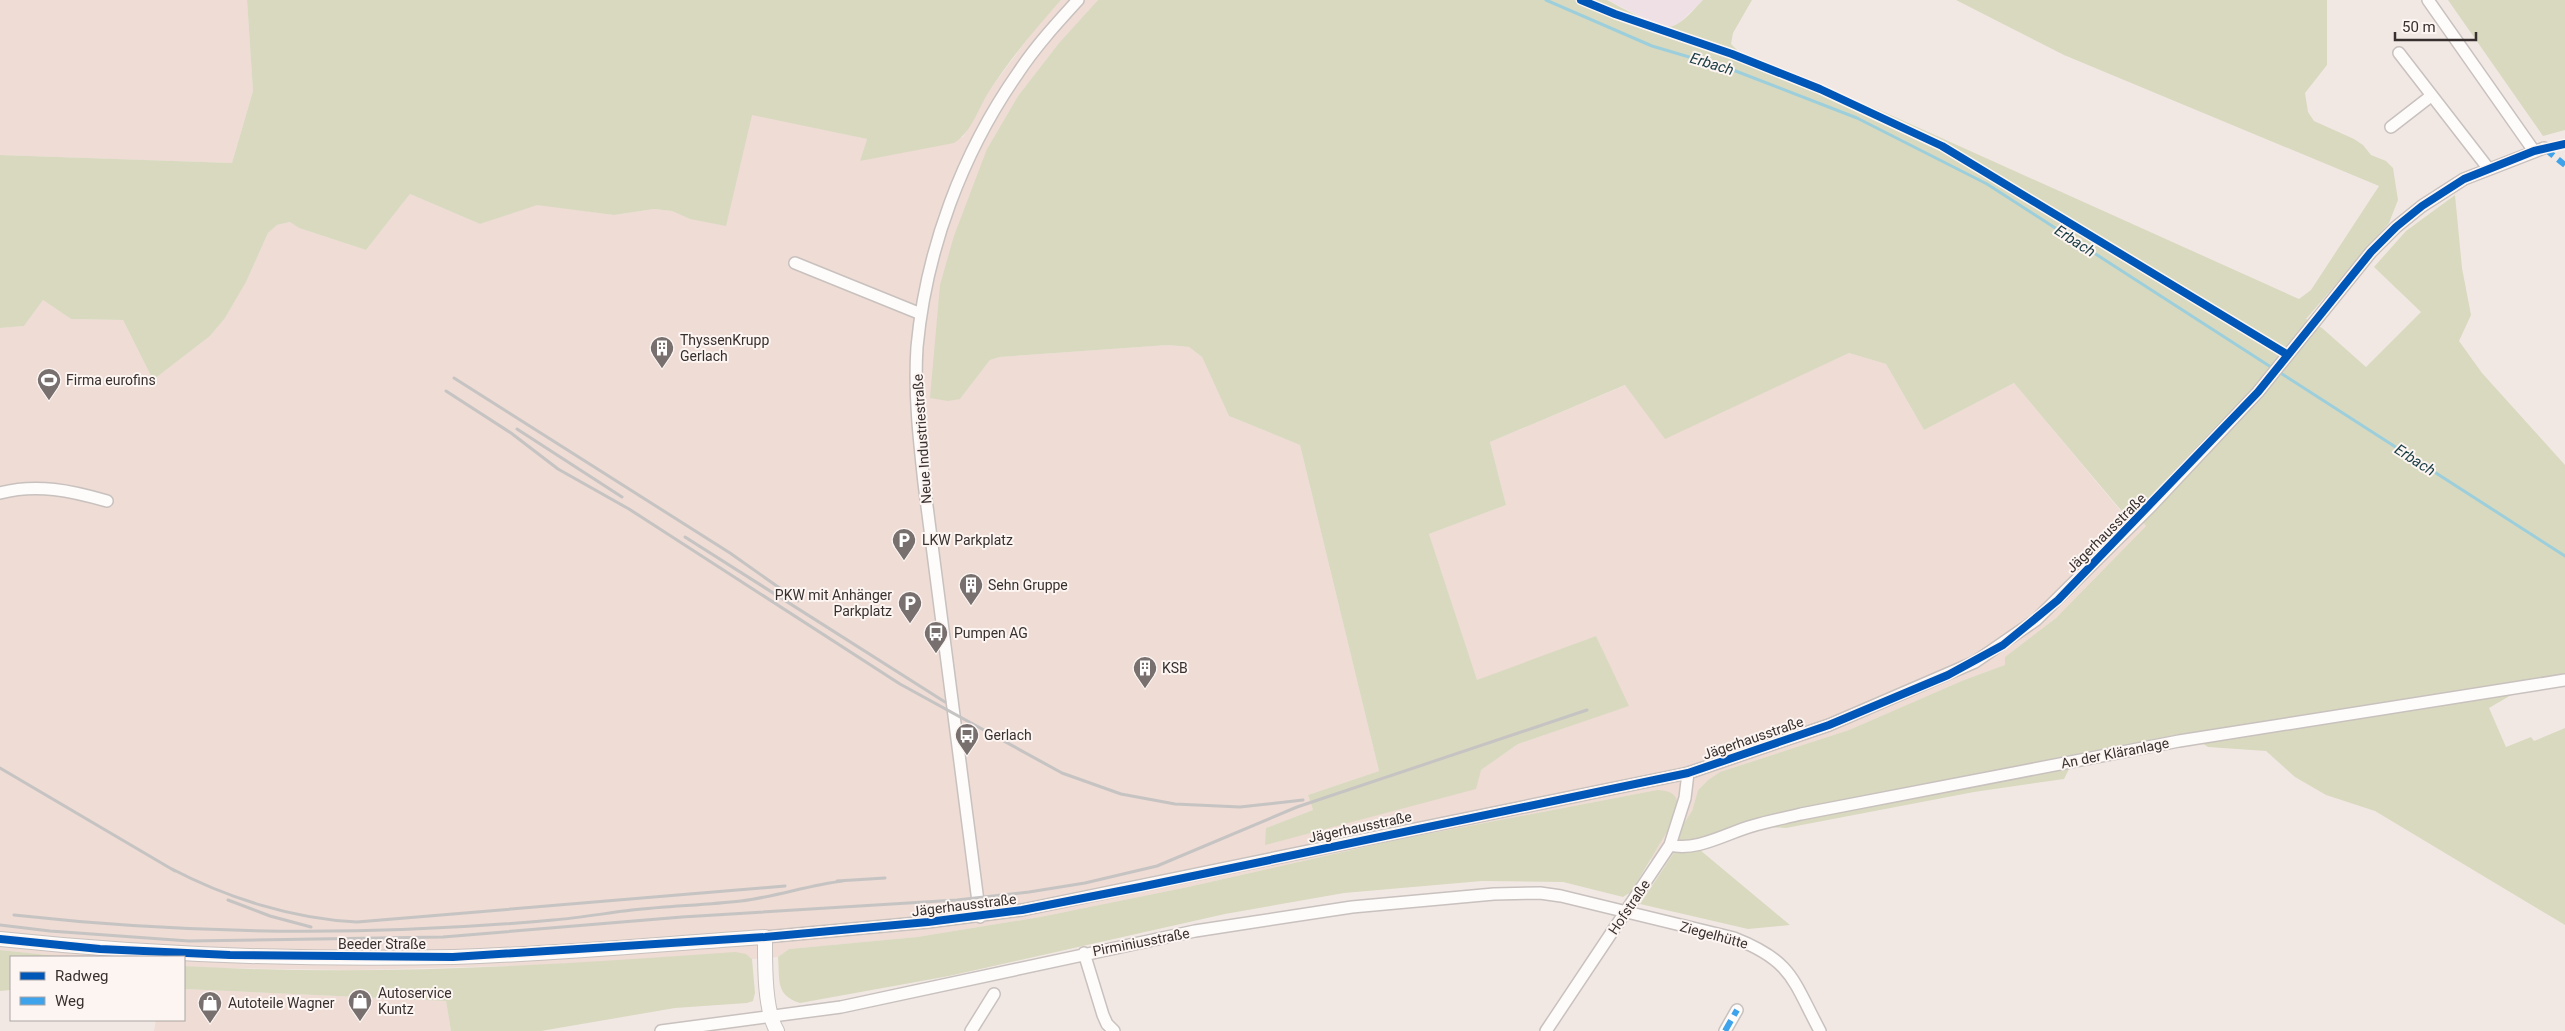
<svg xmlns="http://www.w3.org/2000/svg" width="2565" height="1031" font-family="Roboto,sans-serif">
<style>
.built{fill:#eedcd5}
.education{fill:#efe0e6}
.green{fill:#d9d9bf}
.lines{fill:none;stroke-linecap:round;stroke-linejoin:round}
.stream{stroke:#9ccfdb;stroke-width:3}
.minor-casing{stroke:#c8c1be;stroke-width:14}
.tertiary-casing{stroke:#c8c1be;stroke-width:16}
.minor{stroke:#fdfcfb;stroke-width:11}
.tertiary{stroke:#fdfcfb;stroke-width:14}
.rail{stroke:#c6c3c3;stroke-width:3}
.quiet{stroke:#3fa3eb;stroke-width:6;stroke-dasharray:12 6;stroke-linecap:butt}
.cycleway-casing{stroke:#fcf5f2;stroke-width:11}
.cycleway{stroke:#0057b8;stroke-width:8}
.labels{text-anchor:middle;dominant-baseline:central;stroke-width:4;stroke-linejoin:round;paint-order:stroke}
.poi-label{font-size:14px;fill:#37302e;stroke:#fcf5f2;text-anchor:start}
.street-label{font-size:14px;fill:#37302e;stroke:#fcf5f2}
.water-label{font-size:15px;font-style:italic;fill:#153a42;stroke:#fcf5f2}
</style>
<rect width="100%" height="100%" fill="#f1e8e4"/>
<path class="built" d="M0,0H247L253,91L232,163L0,155Z
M1061,0H1098L1059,43L1018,96L987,149L960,399L990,360L1000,357L1168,345L1189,347L1202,357L1229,416L1300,445L1379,771L1308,795L1313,810L1266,828L1481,770L1518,744L1628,706L1596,636L1477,681L1429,534L1506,505L1490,442L1626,385L1665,438L1849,353L1886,364L1924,430L2014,383L2124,515L2132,510L2146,526L2056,618L2005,657L2006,665L1964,680L1849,730L1720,772L1708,780L1698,790L1692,811L1684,823L1673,854L1665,866L1650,859L1660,844L1657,790L1395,840L1188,887L1040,917L917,937L789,949L778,957L752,959L746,954L542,965L355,970L217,968L184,966V957H67L0,950V328L24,326L43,300L71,319L123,320L153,380L210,336L225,318L246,282L268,233L277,225L290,222L299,228L366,250L410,194L480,224L537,204L614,215L654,209L672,211L690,219L752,114L867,139L860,161L963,137L989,91L1038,25Z
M184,989L446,1001L451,1031H154L156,1020H184Z"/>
<path class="education" d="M1607,0H1703L1680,22L1671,27L1661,26Z"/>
<path class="green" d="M247,0H1061C1036,28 1011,58 990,90C978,108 972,132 954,143L860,161L867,139L752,115L726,226L690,219L672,211L654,209L614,215L537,205L480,224L410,194L366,250L299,228L290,222L277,225L268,233L246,282L225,318L210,336L153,380L123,320L71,319L43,300L24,326L0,328V155L232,163L253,91Z
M1098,0H1607C1619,6 1661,31 1673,26C1684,22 1694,9 1703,0H1752L1733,33L1731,44L1739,52L1886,113L2299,299L2311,290L2379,186L2064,55L1956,0H2327V65L2305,93L2308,112L2314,121L2354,139L2363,145L2371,155L2386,161L2393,168L2398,200L2389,223L2306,319L2322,328L2366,367L2421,312L2374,267L2406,231L2455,195L2462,268L2471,315L2459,341L2482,373L2565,465V674L2537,680L2489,708L2506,747L2531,737L2534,741L2565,728V925L2375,811L2326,795L2295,777L2266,751L2208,747L2186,733L2056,758L2070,767L2064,779L1974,792L1786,828L1765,827L1700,850L1790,925L1748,929L1640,904L1673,854L1684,823L1692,811L1698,790L1708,780L1720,772L1849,730L1964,680L2005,665V657L2056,618L2146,526L2132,510L2125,515L2014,383L1924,430L1886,364L1849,353L1665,439L1625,385L1490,442L1506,505L1429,534L1477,680L1596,636L1629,706L1518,744L1481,770L1476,789L1265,845L1266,828L1313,810L1308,795L1379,771L1300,445L1229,416L1202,357L1189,347L1168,345L1000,357L990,360L960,399L948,401L930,398L940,285L954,236L987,149L1018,96L1059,43Z
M2448,0H2565V130L2543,136Z
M1657,790C1675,791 1680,797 1677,815L1631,892L1623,897L1563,882L1482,881L1344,893L1225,914L949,976L800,1003C775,995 780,980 778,957L789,949L917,937L1040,917L1188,887L1395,840Z
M0,950L67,957H11V990L0,991Z
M735,952L746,954L752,959L755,993L753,1001L747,1003L675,1008L541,1031H451L446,1001L184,989V966C368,977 552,965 735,952Z"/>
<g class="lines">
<path class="stream" d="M1546,0L1652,46L1733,70L1857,118L1987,184L2274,369
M2279,372L2565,556"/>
<g class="minor-casing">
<path id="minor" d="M2428,0L2534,151
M2399,53L2488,168
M2391,127L2431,96
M795,263L921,314
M0,493C37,483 72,491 107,501
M1670,845C1696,852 1727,833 1752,826C1768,821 1785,818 1801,814L2179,741L2565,680
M980,917L924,483C919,438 914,393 917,347C926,250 962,153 1018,73C1035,47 1057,23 1078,0
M765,937L928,922L1022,910L1688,773L1829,725L1975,662L2036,620L2152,505L2258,392L2371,252L2396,227L2422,206L2464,179L2544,148
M1084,953L1103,1015L1107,1024L1114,1031
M661,1031L841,1007L1195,931L1352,907L1494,894L1540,893L1561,896L1734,938C1793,961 1793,981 1820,1031
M971,1031L994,994
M1546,1031L1670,845L1685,798L1688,773
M1725,1031L1737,1010"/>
</g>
<g class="tertiary-casing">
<path id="tertiary" d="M0,939C150,955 303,960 454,957C557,954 661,944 765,937C765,961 764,1010 777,1031"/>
</g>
<use href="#minor" class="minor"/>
<use href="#tertiary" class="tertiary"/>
<path class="rail" d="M454,378L730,553L798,601
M446,391L511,433L558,469L629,509L900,684L1062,773L1121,794L1175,804L1240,807L1303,800
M517,429L622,497
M685,537L945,702
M0,768L175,871
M170,868C227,898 293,919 357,922L785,886
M837,881L885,878
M228,900L270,916L311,927
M14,915C193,935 375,936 553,920C580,918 606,913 632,910C668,906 705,905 741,901C775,897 809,885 843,881
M0,925L50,931L189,941L443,937L682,917L957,900L1029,892L1085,883L1157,866L1297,807L1587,710"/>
<path class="quiet" d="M2544,148L2565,165
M1725,1031L1737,1010"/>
<g class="cycleway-casing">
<path id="cycleway" d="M1581,0L1615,14L1732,54L1820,89L1942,146L2288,355
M0,939L100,949L230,955L453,957L765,937L928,922L1022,910L1140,887L1688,773L1829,725L1948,675L2003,645L2058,600L2258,392L2371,252L2396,227L2422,206L2464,179L2534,151L2565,144"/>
</g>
<use href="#cycleway" class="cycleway"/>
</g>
<defs>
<g id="building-pin" transform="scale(1.25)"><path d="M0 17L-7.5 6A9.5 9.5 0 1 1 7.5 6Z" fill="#78706e" stroke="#fcf5f2"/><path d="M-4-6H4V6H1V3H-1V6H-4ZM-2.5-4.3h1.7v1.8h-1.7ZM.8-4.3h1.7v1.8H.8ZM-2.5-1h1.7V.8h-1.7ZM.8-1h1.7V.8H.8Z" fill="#fff"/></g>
<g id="stadium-pin" transform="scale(1.25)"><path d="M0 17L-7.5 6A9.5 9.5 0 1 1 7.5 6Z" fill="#78706e" stroke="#fcf5f2"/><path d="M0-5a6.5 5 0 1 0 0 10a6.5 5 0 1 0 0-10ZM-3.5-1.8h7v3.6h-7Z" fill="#fff"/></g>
<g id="parking-pin" transform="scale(1.25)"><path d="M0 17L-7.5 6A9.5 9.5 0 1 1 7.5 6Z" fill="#78706e" stroke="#fcf5f2"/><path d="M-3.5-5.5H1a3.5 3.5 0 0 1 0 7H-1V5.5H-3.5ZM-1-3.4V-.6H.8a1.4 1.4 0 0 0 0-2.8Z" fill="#fff"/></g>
<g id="bus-pin" transform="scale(1.25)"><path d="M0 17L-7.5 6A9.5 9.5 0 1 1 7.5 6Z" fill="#78706e" stroke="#fcf5f2"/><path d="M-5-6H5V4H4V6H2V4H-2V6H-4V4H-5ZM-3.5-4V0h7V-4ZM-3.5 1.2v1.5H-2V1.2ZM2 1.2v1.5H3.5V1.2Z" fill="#fff"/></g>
<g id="shop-pin" transform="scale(1.25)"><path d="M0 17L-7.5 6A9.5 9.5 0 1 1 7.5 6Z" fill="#78706e" stroke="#fcf5f2"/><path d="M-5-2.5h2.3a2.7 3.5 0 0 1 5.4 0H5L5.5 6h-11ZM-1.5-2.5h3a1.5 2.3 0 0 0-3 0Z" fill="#fff"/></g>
</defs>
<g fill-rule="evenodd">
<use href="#building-pin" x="662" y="348"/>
<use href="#stadium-pin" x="49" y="380"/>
<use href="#parking-pin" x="904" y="540"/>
<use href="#building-pin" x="971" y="585"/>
<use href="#parking-pin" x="910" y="603"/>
<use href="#bus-pin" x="936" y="633"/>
<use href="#building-pin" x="1145" y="668"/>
<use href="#bus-pin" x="967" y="735"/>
<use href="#shop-pin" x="360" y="1001"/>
<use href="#shop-pin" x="210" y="1003"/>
</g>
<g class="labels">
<g class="poi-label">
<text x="680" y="340">ThyssenKrupp<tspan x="680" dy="16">Gerlach</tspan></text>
<text x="66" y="380">Firma eurofins</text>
<text x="922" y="540">LKW Parkplatz</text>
<text x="988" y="585">Sehn Gruppe</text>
<text x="892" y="595" text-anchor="end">PKW mit Anhänger<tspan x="892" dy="16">Parkplatz</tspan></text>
<text x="954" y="633">Pumpen AG</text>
<text x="1162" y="668">KSB</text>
<text x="984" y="735">Gerlach</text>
<text x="378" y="993">Autoservice<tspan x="378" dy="16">Kuntz</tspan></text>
<text x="228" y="1003">Autoteile Wagner</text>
</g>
<g class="street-label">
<text transform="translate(922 439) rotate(-94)">Neue Industriestraße</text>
<text transform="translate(2106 533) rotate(-45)">Jägerhausstraße</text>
<text transform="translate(1753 738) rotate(-19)">Jägerhausstraße</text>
<text transform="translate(2115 753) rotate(-11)">An der Kläranlage</text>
<text transform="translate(1360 827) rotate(-12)">Jägerhausstraße</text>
<text transform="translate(964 905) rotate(-7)">Jägerhausstraße</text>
<text transform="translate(1629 907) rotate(-56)">Hofstraße</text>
<text transform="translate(1714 935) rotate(15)">Ziegelhütte</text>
<text transform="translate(1141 942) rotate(-11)">Pirminiusstraße</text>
<text x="382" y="944">Beeder Straße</text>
</g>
<g class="water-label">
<text transform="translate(1712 64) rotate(17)">Erbach</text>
<text transform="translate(2075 241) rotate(33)">Erbach</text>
<text transform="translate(2415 460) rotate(33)">Erbach</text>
</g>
</g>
<rect x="10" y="956" width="175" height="65" fill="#fcf5f2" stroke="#ada6a4"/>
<rect x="20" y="972" width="25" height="8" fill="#0057b8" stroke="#ada6a4"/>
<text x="55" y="981" font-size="15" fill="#37302e">Radweg</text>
<rect x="20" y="997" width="25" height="8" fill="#3fa3eb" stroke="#ada6a4"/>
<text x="55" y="1006" font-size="15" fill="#37302e">Weg</text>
<path d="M2395 32v8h81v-8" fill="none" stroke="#37302e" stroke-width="2.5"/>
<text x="2402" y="32" font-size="15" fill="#37302e" stroke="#fcf5f2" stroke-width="4" paint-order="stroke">50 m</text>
</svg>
